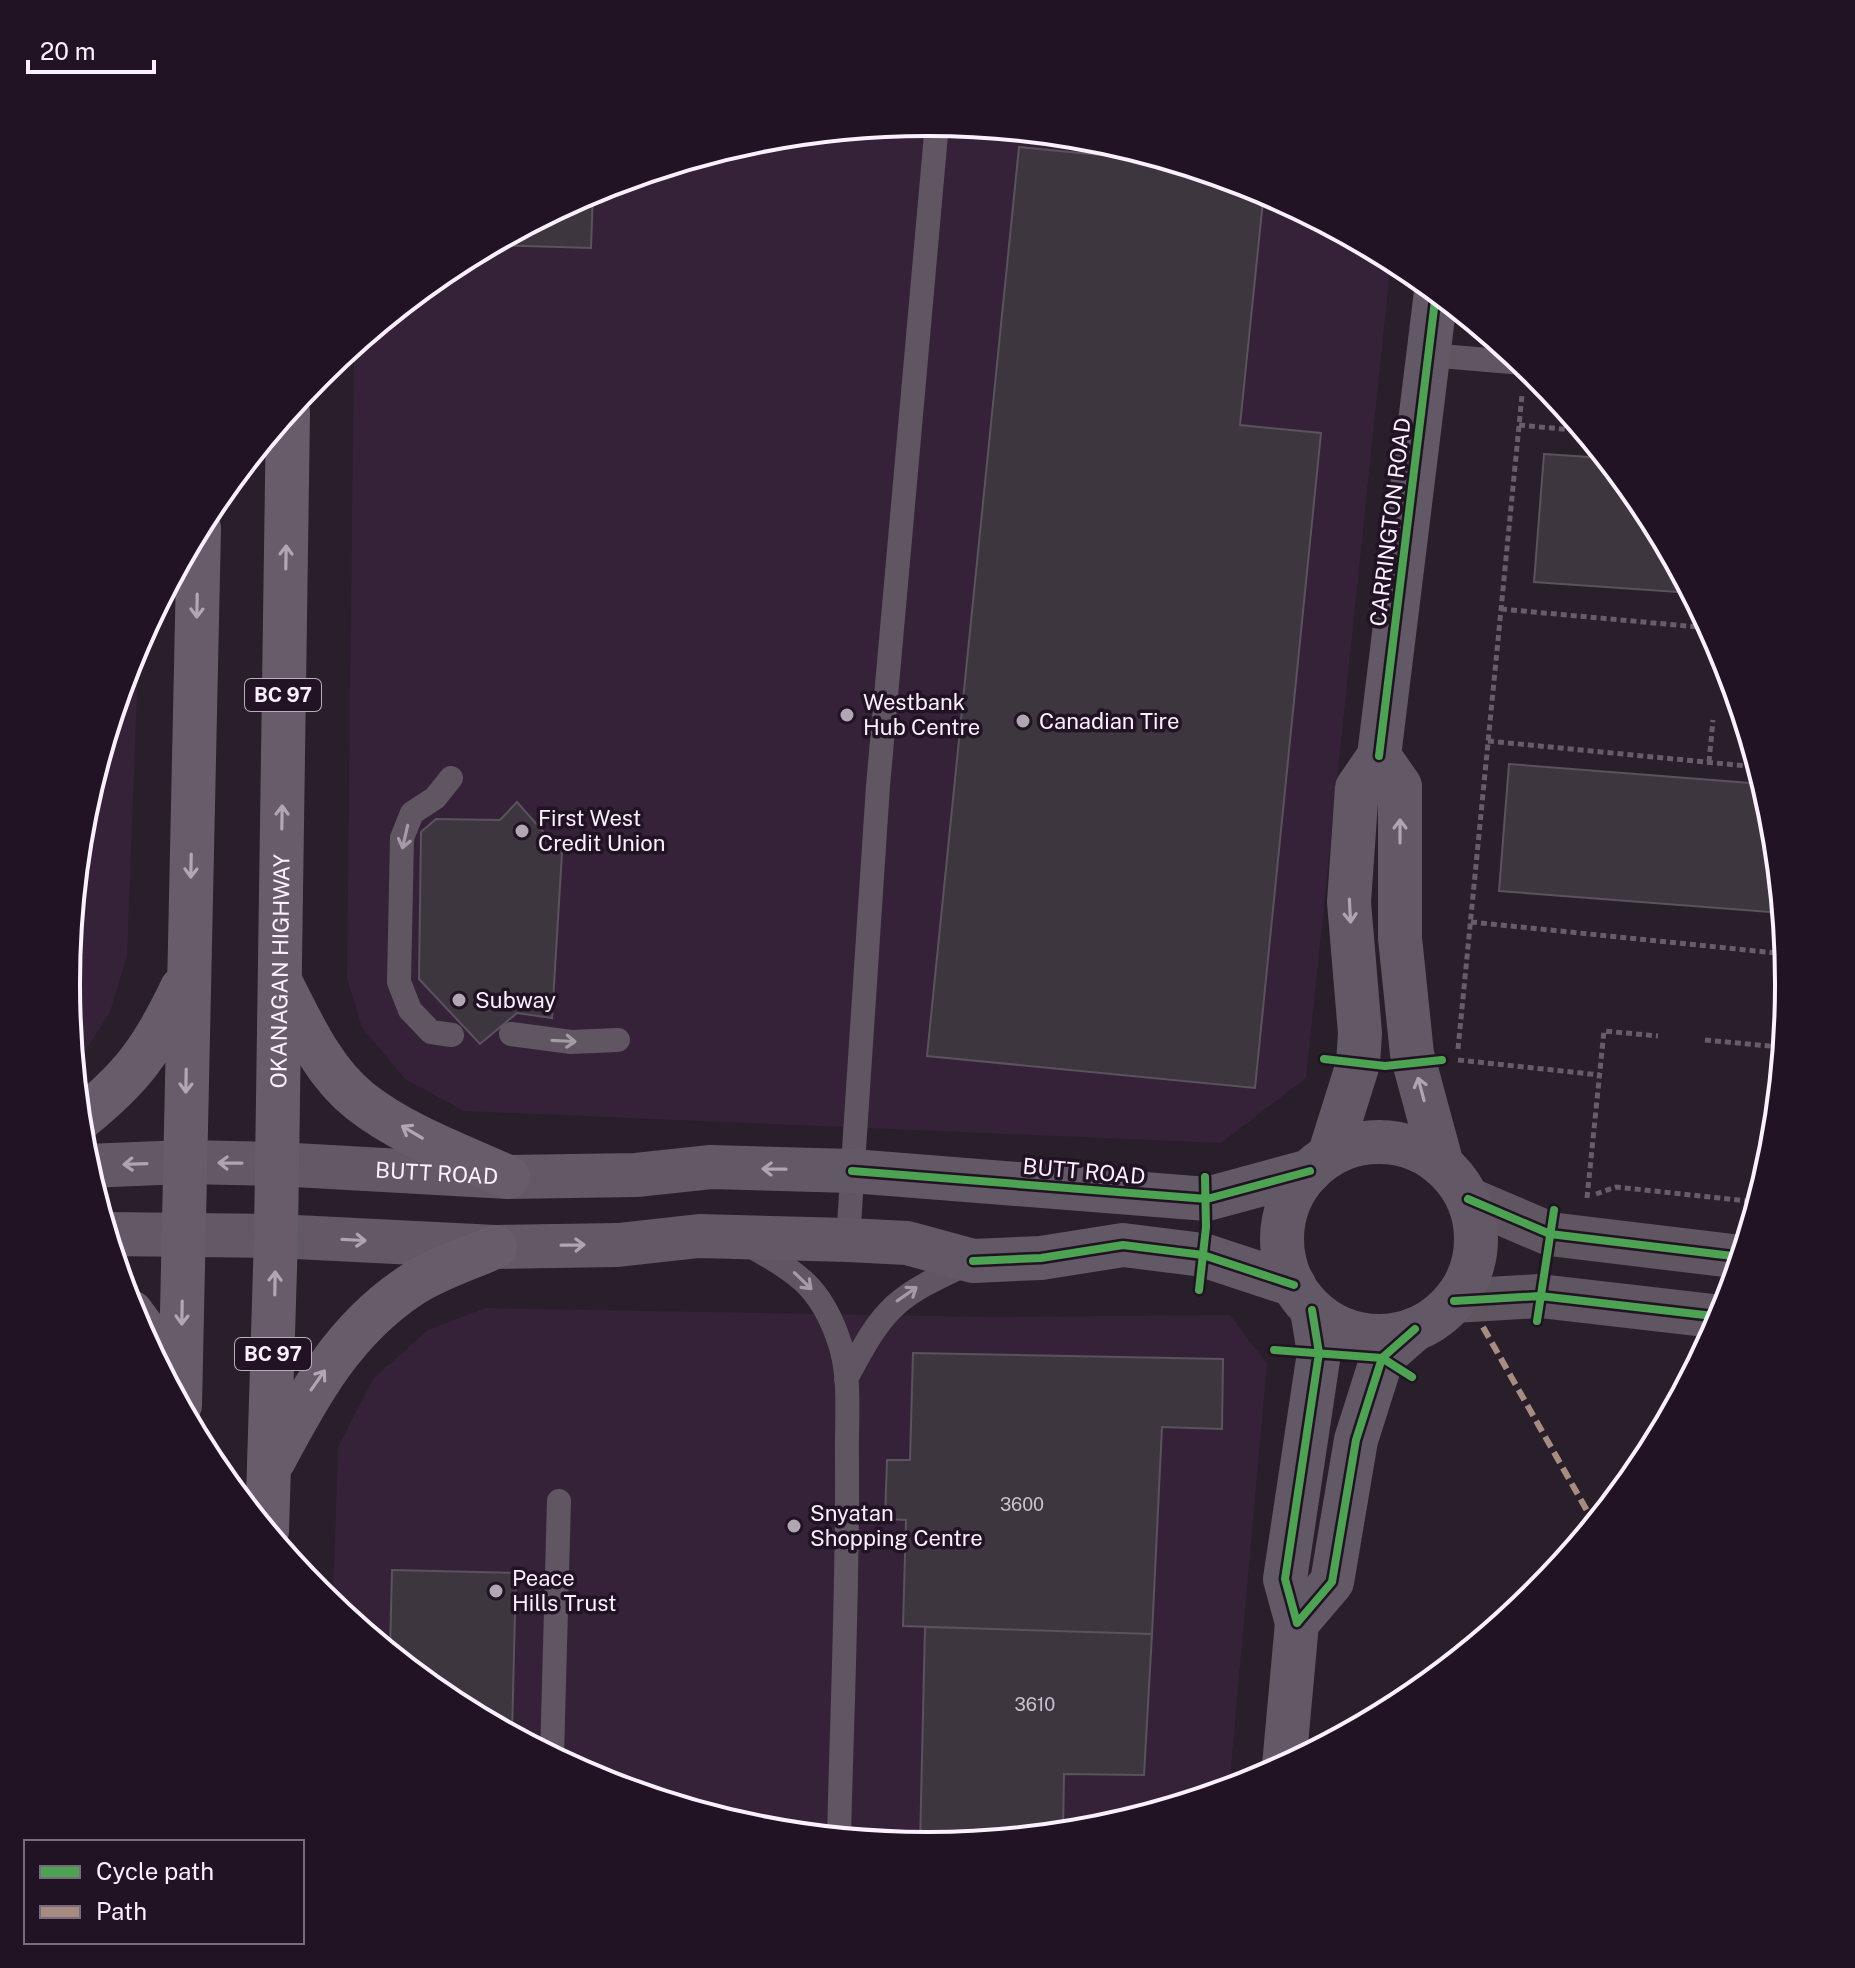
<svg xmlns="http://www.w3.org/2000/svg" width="1855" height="1968" font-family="'Public Sans',sans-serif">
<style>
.built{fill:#352239}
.building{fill:#3d363f;stroke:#5a525c;stroke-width:2}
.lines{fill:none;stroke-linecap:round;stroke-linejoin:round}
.path{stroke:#655e66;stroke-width:5;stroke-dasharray:6 4;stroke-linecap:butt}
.lane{stroke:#5f5661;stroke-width:24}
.street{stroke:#5f5661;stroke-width:44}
.secondary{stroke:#635865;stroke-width:44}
.highway{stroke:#685c6a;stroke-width:44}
.quiet{stroke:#a88b81;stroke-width:6;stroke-dasharray:12 6;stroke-linecap:butt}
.cycleway-casing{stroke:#211224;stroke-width:13}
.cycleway{stroke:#4ca352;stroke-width:8}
.oneway{stroke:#b2a6b4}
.oneway2{stroke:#afa4b1}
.oneway3{stroke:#a59ba7}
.poi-dot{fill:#b1a7b3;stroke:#211224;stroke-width:3}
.labels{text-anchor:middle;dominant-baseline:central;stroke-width:7;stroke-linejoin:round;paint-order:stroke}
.number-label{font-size:18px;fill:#ccc2ce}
.shield{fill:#211224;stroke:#baadbc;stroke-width:2}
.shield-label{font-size:20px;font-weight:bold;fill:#fbf0fd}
.street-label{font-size:22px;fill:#fbf0fd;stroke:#211224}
.poi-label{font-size:22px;fill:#fbf0fd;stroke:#211224;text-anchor:start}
.rim{fill:none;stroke:#fbf0fd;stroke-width:4}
</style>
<rect width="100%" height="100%" fill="#281f2a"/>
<path class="built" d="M928,123L1096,139L1258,188L1391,260L1306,1078L1221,1143L464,1111L405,1079L362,1027L347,978L354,345L449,267L598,188L760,139Z
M139,640L127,956L110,1012L84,1053L74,1061L66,984L83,815Z
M485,1308L993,1317L1230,1315L1267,1364L1229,1788L1095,1829L927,1845L759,1829L597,1780L448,1700L333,1605L338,1447L373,1379L428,1330Z"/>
<path class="building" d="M1019,147L1172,162L1264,191L1240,425L1321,433L1255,1088L927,1056Z
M593,191L591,248L491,245Z
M1544,454L1605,458L1644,506L1691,593L1534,582Z
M1509,764L1763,784L1773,816L1782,913L1499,891Z
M517,802L562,853L552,1018L517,1013L480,1044L419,979L421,832L436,819L500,820Z
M913,1353L1223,1359L1222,1429L1162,1427L1152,1634L903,1626L906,1520L885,1519L887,1460H910Z
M392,1570L516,1573L512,1734L448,1700L390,1652Z
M925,1627L1152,1634L1144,1775L1064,1774L1063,1832L920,1845Z"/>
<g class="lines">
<path class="path" d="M1519,425L1583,431
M1501,609L1709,628
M1717,672L1720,649
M1488,741L1757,767
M1709,762L1713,720
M1471,922L1786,954
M1705,1040L1780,1047
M1458,1049L1522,395
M1458,1060L1600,1075
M1596,1194L1616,1187L1757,1202
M1587,1198L1604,1031L1658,1036"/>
<path class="lane" d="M1429,355L1523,363
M451,778L435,798L412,813L402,838L399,982L410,1010L431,1032L452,1035
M511,1034L571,1042L618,1040
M848,1240L878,786L937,123
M749,1245C795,1272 819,1284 838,1338C852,1375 846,1420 847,1459C848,1585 842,1711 839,1837
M846,1379C885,1305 895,1297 971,1262
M552,1756L559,1501"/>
<path class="street" d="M1468,1199L1550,1234L1741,1257
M1454,1301L1540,1296L1722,1317"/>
<g class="secondary">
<path d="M1379,756L1400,786V938L1412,1054L1442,1165"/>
<circle cx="1379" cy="1239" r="97"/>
<path d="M1329,1156L1358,1064L1360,1033L1349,902L1357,788L1379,756L1436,292"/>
<path id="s1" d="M87,1166L184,1162L277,1164L508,1177L636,1175L711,1167L852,1171L1207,1199L1310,1171"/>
<path d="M108,1234L276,1236L495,1247L618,1245L699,1236L848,1240L907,1243L973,1261L1041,1258L1123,1245L1203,1255L1294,1285"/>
<path d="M1297,1623L1332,1582L1356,1440L1382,1358L1415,1329"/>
<path d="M1284,1766L1297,1623L1285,1579L1319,1353L1312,1310"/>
</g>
<g class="highway">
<path d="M281,983C302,1024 323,1072 360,1101C403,1135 459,1155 508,1177"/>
<path d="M79,1120C132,1078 153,1049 182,988"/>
<path d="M131,1312L149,1336L160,1368"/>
<path d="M180,1405L199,528"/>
<path d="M274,1460C310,1392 344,1330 410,1286C435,1269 468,1259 495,1247"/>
<path id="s2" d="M267,1531L276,1236L288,412"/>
</g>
<path class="quiet" d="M1483,1327L1594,1523"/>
<g class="cycleway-casing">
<path id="cycleway" d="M1379,756L1436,292
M1324,1059L1385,1066L1442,1060
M852,1171L1207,1199L1310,1171
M1468,1199L1550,1234L1741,1257
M973,1261L1041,1258L1123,1245L1203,1255L1294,1285
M1199,1290L1206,1227L1205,1177
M1454,1301L1540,1296L1722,1317
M1537,1321L1554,1210
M1274,1350L1382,1358L1412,1377
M1297,1623L1332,1582L1356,1440L1382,1358L1415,1329
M1297,1623L1285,1579L1319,1353L1312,1310"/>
</g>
<use href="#cycleway" class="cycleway"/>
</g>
<defs><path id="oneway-shaft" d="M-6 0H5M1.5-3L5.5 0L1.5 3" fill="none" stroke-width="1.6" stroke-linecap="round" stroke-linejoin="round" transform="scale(2)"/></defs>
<g class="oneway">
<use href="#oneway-shaft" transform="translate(286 557) rotate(-89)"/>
<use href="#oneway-shaft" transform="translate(197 606) rotate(91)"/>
<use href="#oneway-shaft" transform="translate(282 817) rotate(-89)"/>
<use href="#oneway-shaft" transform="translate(191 866) rotate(91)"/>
<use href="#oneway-shaft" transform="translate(186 1081) rotate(91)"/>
<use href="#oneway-shaft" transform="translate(412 1132) rotate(-149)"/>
<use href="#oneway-shaft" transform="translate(275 1283) rotate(-89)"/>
<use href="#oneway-shaft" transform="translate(182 1313) rotate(91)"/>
<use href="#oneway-shaft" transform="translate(318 1380) rotate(-55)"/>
</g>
<g class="oneway2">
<use href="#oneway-shaft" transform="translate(1400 831) rotate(-90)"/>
<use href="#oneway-shaft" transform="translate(1350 911) rotate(87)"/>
<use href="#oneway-shaft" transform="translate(1421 1089) rotate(-105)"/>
<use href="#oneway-shaft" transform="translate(230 1163) rotate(-179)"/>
<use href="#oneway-shaft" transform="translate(135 1164) rotate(178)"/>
<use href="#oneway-shaft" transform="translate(774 1169) rotate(-179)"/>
<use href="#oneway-shaft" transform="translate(354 1240) rotate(3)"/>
<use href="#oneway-shaft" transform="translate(573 1245) rotate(-1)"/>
</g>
<g class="oneway3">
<use href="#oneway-shaft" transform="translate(405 837) rotate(103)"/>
<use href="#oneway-shaft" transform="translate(564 1041) rotate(3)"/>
<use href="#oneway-shaft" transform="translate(803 1281) rotate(44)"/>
<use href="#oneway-shaft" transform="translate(907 1294) rotate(-35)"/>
</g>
<g class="poi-dot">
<circle cx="847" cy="715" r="8"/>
<circle cx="1023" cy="721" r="8"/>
<circle cx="522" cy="831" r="8"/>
<circle cx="459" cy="1000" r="8"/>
<circle cx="794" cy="1526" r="8"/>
<circle cx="496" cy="1591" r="8"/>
</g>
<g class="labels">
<g class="number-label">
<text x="1022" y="1504">3600</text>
<text x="1035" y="1704">3610</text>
</g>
<g class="shield">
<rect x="245" y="679" width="76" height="32" rx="6"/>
<rect x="235" y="1338" width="76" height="32" rx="6"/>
</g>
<g class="shield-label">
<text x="283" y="695">BC 97</text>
<text x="273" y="1354">BC 97</text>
</g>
<g class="street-label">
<text transform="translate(1390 522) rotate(-83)">CARRINGTON ROAD</text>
<text stroke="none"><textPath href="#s2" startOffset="560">OKANAGAN HIGHWAY</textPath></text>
<text transform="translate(1084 1171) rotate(5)">BUTT ROAD</text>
<text stroke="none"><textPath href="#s1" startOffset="350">BUTT ROAD</textPath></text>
</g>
<g class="poi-label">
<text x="863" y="702">Westbank<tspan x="863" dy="25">Hub Centre</tspan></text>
<text x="1039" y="721">Canadian Tire</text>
<text x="538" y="818">First West<tspan x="538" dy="25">Credit Union</tspan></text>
<text x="475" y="1000">Subway</text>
<text x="810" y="1513">Snyatan<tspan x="810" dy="25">Shopping Centre</tspan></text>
<text x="512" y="1578">Peace<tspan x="512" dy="25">Hills Trust</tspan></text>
</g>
</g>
<path d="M0 0H1855V1968H0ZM927 136H928A847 847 0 0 1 1775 983V985A847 847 0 0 1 928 1832H927A847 847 0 0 1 80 985V983A847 847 0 0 1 927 136Z" fill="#211224" fill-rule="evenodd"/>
<path class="rim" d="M927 136H928A847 847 0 0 1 1775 983V985A847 847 0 0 1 928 1832H927A847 847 0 0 1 80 985V983A847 847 0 0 1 927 136Z"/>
<rect x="24" y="1840" width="280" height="104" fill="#211224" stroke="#786b7b" stroke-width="2"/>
<rect x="40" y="1866" width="40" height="12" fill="#4ca352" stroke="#786b7b" stroke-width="2"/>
<text x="96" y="1880" font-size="24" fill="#fbf0fd">Cycle path</text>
<rect x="40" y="1906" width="40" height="12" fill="#a88b81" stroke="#786b7b" stroke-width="2"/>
<text x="96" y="1920" font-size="24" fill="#fbf0fd">Path</text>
<path d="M28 60v12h126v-12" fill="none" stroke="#fbf0fd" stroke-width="4"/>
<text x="40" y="60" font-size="24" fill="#fbf0fd" stroke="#211224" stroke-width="6" paint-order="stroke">20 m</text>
</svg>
